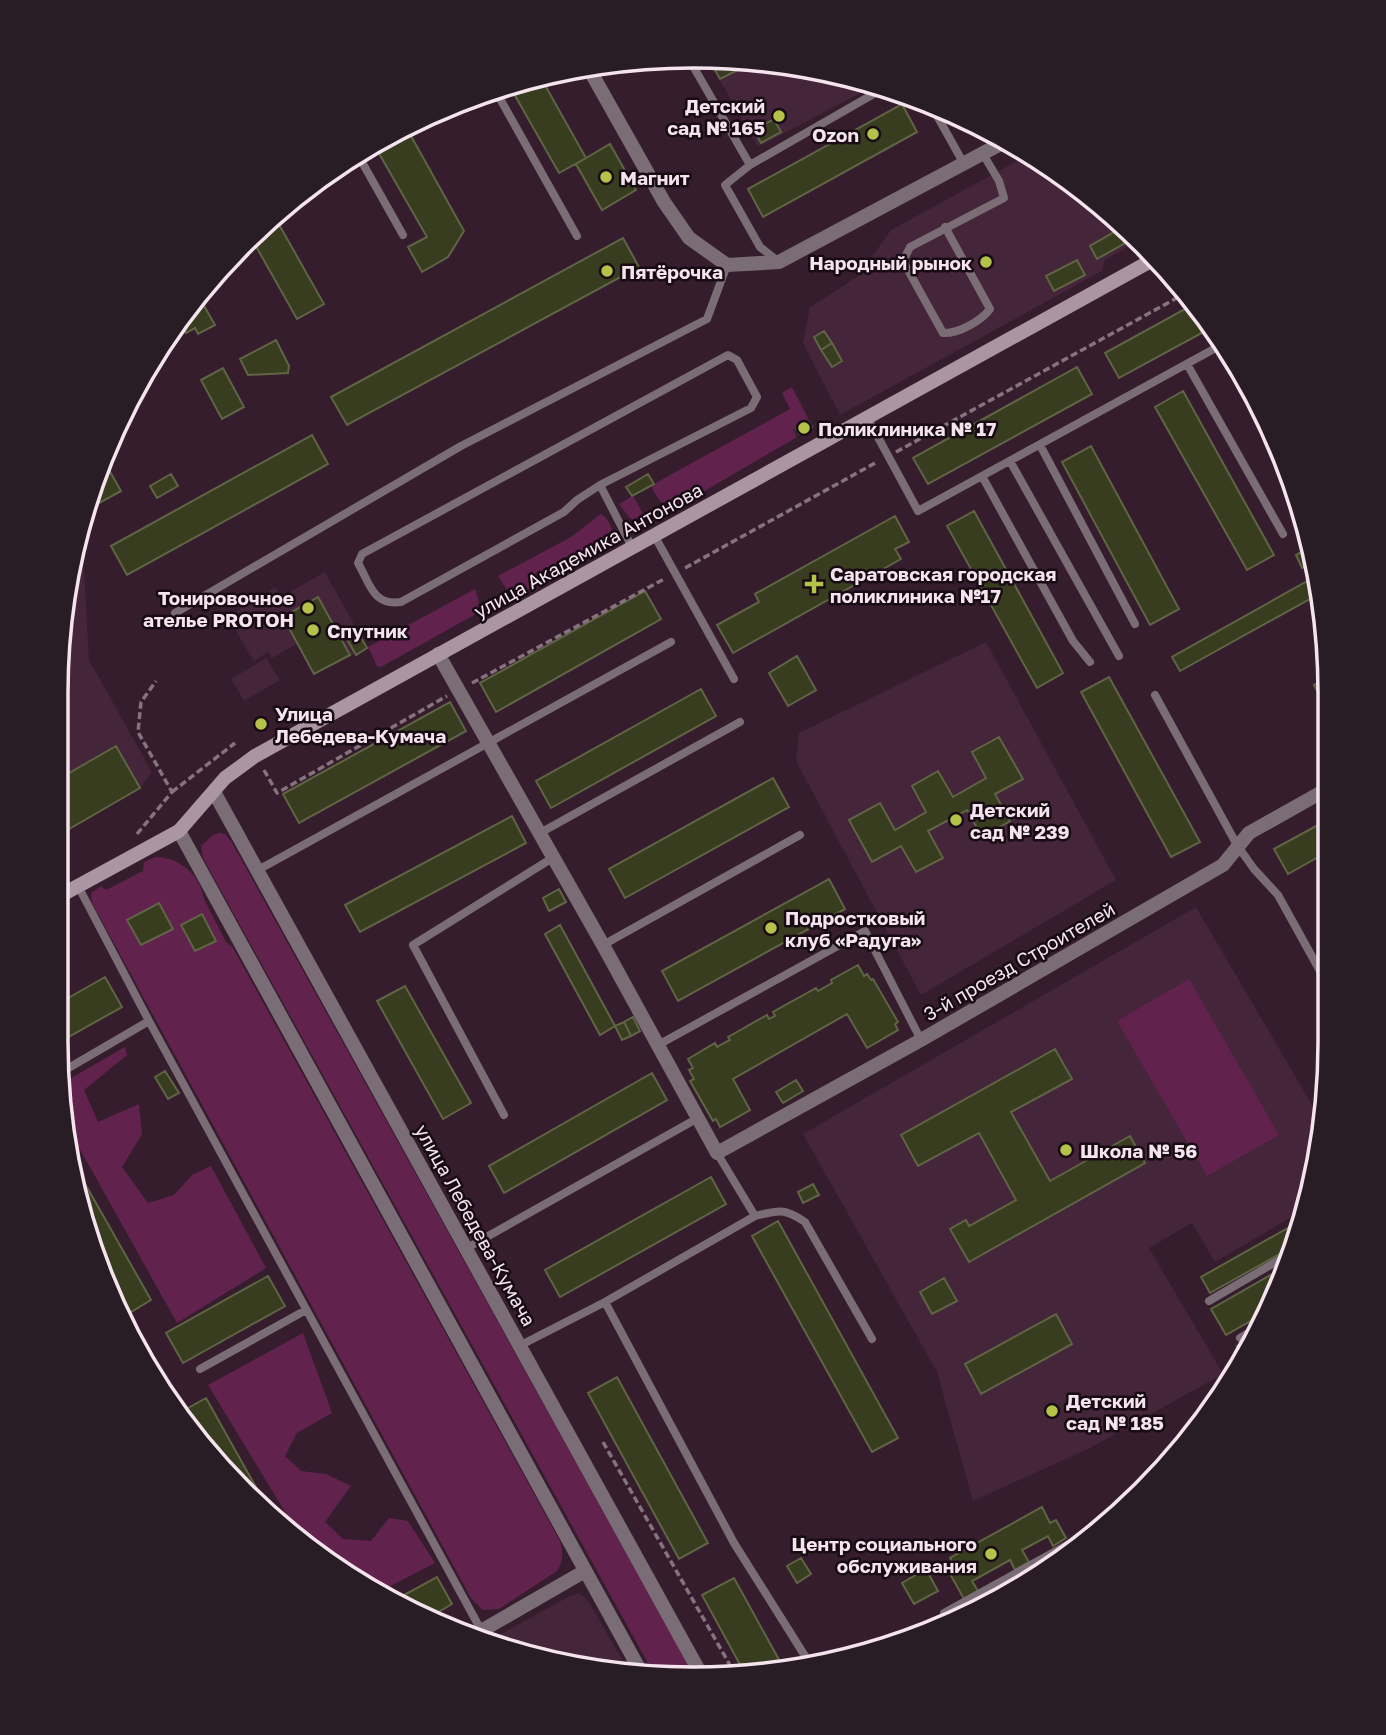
<svg xmlns="http://www.w3.org/2000/svg" width="1386" height="1735" font-family="'Golos Text',sans-serif">
<style>
.built{fill:#442539}
.green{fill:#62224e}
.building{fill:#393d20;stroke:#5f6445;stroke-width:2}
.lines{fill:none;stroke-linecap:round;stroke-linejoin:round}
.path{stroke:#87727f;stroke-width:3.5;stroke-dasharray:7 3.5;stroke-linecap:butt}
.service{stroke:#7b6d75;stroke-width:8}
.minor{stroke:#7b6d75;stroke-width:14}
.tertiary{stroke:#7b6d75;stroke-width:14}
.secondary{stroke:#ab95a2;stroke-width:14}
.poi-dot{fill:#b5c249;stroke:#170c13;stroke-width:2.5}
.labels{text-anchor:middle;dominant-baseline:central;stroke-width:5;stroke-linejoin:round;paint-order:stroke}
.poi-label{font-size:19px;font-weight:bold;fill:#f5e4ee;stroke:#170c13;text-anchor:start}
.street-label{font-size:19px;fill:#f5e4ee;stroke:#170c13}
.rim{fill:none;stroke:#f5e4ee;stroke-width:3.5}
</style>
<rect width="100%" height="100%" fill="#361d2d"/>
<path class="built" d="M735,57L858,78L876,85L758,147L707,58Z
M1028,155L1081,188L1138,241L1105,260L1102,271L840,415L803,343L810,307L865,272L866,265L891,230Z
M76,557L84,570L89,660L152,772L140,788L57,836V652Z
M325,572L367,648L314,674L298,643L272,658L268,652L254,661L227,617L275,587L281,597Z
M986,642L1116,880L921,995L796,761L799,733Z
M266,658L280,680L244,701L231,679Z
M1196,907L1322,1122L1318,1166L1304,1210L1215,1262L1192,1223L1149,1248L1223,1374L1090,1448L973,1501L937,1372L803,1134Z
M580,1593L589,1602L628,1670L528,1657L488,1641L570,1596Z"/>
<path class="green" d="M792,387L809,420L793,429L797,437L674,509C663,507 657,498 652,488L654,484L790,409L782,393Z
M633,496L645,517V523L642,527L629,517L619,504Z
M601,514C614,523 615,536 606,548L512,598L498,576L571,537Z
M475,589L479,602L474,615L381,667L377,666L368,647Z
M219,833L225,834L231,841L696,1679L654,1674L203,858L201,846L213,835Z
M155,857C179,857 200,874 204,899L226,942L233,948L560,1541C563,1552 564,1560 557,1571L499,1609L483,1610L471,1598L92,903L91,893L101,886L106,890L143,871L144,862Z
M1189,979L1279,1135L1207,1176L1117,1021Z
M125,1047L127,1055L84,1090L98,1122L139,1104L142,1134L122,1167L148,1203L174,1195L192,1175L211,1166L266,1268L177,1323L67,1126L61,1084Z
M303,1333L332,1413L297,1433L285,1456L301,1471L326,1474L351,1486L325,1522L343,1539L371,1541L389,1518L408,1521L435,1563L375,1594L299,1535L208,1385Z"/>
<path class="building" d="M735,57L750,60L752,63L720,79L711,63L720,58Z
M541,78L586,158L559,173L509,85Z
M902,104L917,132L763,217L748,189Z
M774,119L781,132L761,143L754,130Z
M406,127L464,231L448,257L422,272L408,247L427,237L373,143Z
M610,144L636,190L602,210L576,164Z
M277,221L324,304L297,319L253,241Z
M1123,227L1134,238L1097,259L1090,246Z
M623,238L639,267L347,425L331,397Z
M1077,260L1085,275L1054,291L1046,276Z
M199,297L215,325L198,334L195,328L186,333L180,321Z
M1194,304L1211,328L1119,378L1105,353Z
M824,331L832,343L821,350L814,337Z
M276,340L289,366L288,373L248,375L240,359Z
M832,343L842,361L832,367L821,350Z
M1077,367L1092,394L928,484L913,458Z
M223,368L244,407L222,419L201,380Z
M1183,391L1274,555L1247,570L1155,407Z
M809,422L812,427L799,434L796,429Z
M312,435L328,464L127,575L111,546Z
M1091,446L1179,609L1150,625L1062,462Z
M103,459L121,491L92,507L88,500L90,488Z
M171,474L178,486L157,498L150,486Z
M648,474L654,484L632,496L626,487Z
M974,511L1063,673L1037,688L947,526Z
M895,516L909,542L895,549L901,559L733,653L717,625L759,602L755,594Z
M1308,549L1311,564L1302,568L1296,555Z
M1309,580L1317,595L1180,671L1172,657Z
M645,591L661,619L496,712L480,683Z
M318,597L350,655L314,674L283,617Z
M359,634L367,648L356,655L348,641Z
M797,656L816,690L788,706L769,673Z
M1109,677L1200,842L1171,857L1081,692Z
M1329,677V713L1314,685Z
M701,689L716,716L551,808L536,781Z
M450,702L466,731L299,823L283,794Z
M999,737L1023,779L995,794L1010,821L982,837L967,810L928,831L943,858L916,872L901,846L872,862L849,820L880,803L895,830L926,812L912,786L938,771L953,797L986,778L972,752Z
M116,746L140,788L57,836V780Z
M773,778L789,807L625,898L609,869Z
M512,816L526,843L360,932L345,905Z
M1329,819V851L1288,874L1274,849Z
M829,879L845,909L678,1001L662,971Z
M559,889L566,902L549,911L543,898Z
M159,903L173,929L141,945L127,920Z
M202,914L216,941L195,951L181,925Z
M560,925L615,1026L600,1035L545,934Z
M858,965L864,976L867,974L871,980L873,979L898,1022L895,1024L898,1030L867,1048L847,1014L733,1079L750,1110L720,1127L716,1119L713,1121L690,1081L694,1079L689,1070L693,1068L688,1059L715,1043L717,1047L730,1040L728,1037L767,1015L769,1019L775,1016L773,1012L816,988L818,991L832,983L831,980Z
M105,977L122,1007L56,1044V1005Z
M405,986L471,1103L443,1119L377,1001Z
M633,1017L640,1031L631,1036L624,1022Z
M624,1022L631,1036L622,1040L615,1026Z
M1055,1049L1072,1079L1011,1112L1050,1181L1130,1136L1145,1163L969,1262L950,1229L966,1220L969,1226L1016,1200L979,1133L918,1166L901,1135Z
M165,1071L179,1093L168,1099L155,1077Z
M652,1073L667,1100L504,1193L489,1166Z
M796,1080L803,1091L783,1103L776,1092Z
M71,1159L151,1300L126,1315L113,1292L78,1206Z
M711,1177L726,1204L560,1297L545,1270Z
M813,1184L819,1195L803,1203L798,1192Z
M1302,1220L1294,1246L1210,1293L1201,1277Z
M778,1221L898,1438L872,1452L752,1236Z
M1288,1265L1281,1286L1268,1311L1226,1335L1211,1309Z
M268,1276L285,1306L183,1363L166,1333Z
M944,1278L957,1301L932,1314L920,1292Z
M1056,1314L1072,1344L981,1394L965,1364Z
M1255,1335L1243,1358L1237,1346Z
M617,1377L708,1543L679,1559L588,1393Z
M206,1398L271,1514L242,1492L181,1412Z
M1042,1507L1050,1523L1056,1520L1066,1538L1053,1546L1048,1536L1022,1550L1029,1562L1015,1570L1010,1560L972,1581L978,1591L964,1599L950,1574L957,1570L950,1558Z
M801,1558L811,1574L797,1583L787,1566Z
M926,1569L938,1591L914,1604L902,1583Z
M437,1577L452,1604L430,1617L393,1601Z
M734,1578L783,1667L744,1672L702,1595Z
M545,1648L552,1660L528,1657Z"/>
<g class="lines">
<path class="path" d="M896,452L1186,293
M685,568L877,462
M472,683L666,578
M264,770L277,793L447,696
M172,792L235,743
M137,834L172,792L138,732L141,702L156,681
M603,1442L735,1674"/>
<path class="service" d="M689,59L750,165
M494,88L577,236
M931,105L964,164
M358,155L403,235
M945,227L990,309C981,321 958,334 943,333L903,261L910,247L1004,198L999,181L983,154
M779,262L760,247L725,185L750,165L884,88
M1187,364L1283,534
M867,417L918,511L1223,344
M1040,445L1135,624
M1010,461L1119,656
M982,476L1073,641L1090,662
M600,485L577,500L564,512L401,602C373,606 370,584 358,563L362,554L728,355L737,360L757,397L751,408L600,485L632,547
M654,535L734,679
M80,538L83,547
M175,613L461,446L707,319L727,265
M1155,695L1237,845L1254,869L1278,895L1330,989
M540,833L740,722
M258,870L671,642
M78,886L149,1021L481,1630
M603,945L800,835
M658,1045L865,931L921,1040
M60,1073L149,1021
M504,1115L413,945L554,857
M717,1153L755,1216C779,1210 784,1208 805,1222L872,1339
M467,1248L698,1118
M1209,1301L1291,1253
M605,1302L734,1543L810,1664
M1240,1338L1260,1326
M521,1345L605,1302L755,1216
M200,1369L306,1310
M948,1620L944,1613L1076,1540L1080,1545"/>
<path class="minor" d="M588,67L664,202L689,238L727,265L779,262L1006,141
M438,654L603,945L717,1153L921,1040L1223,865L1249,833L1329,788
M474,1635L585,1571"/>
<path class="tertiary" d="M214,792L703,1678
M179,831L641,1672"/>
<path class="secondary" d="M56,898L179,831L225,778L255,756L1156,258"/>
</g>
<g class="poi-dot">
<circle cx="779" cy="116" r="7"/>
<circle cx="873" cy="134" r="7"/>
<circle cx="606" cy="177" r="7"/>
<circle cx="986" cy="262" r="7"/>
<circle cx="607" cy="271" r="7"/>
<circle cx="804" cy="428" r="7"/>
<path d="M810.5 573.5h7v7h7v7h-7v7h-7v-7h-7v-7h7z"/>
<circle cx="308" cy="608" r="7"/>
<circle cx="313" cy="630" r="7"/>
<circle cx="261" cy="724" r="7"/>
<circle cx="956" cy="820" r="7"/>
<circle cx="771" cy="928" r="7"/>
<circle cx="1066" cy="1150" r="7"/>
<circle cx="1052" cy="1411" r="7"/>
<circle cx="991" cy="1554" r="7"/>
</g>
<g class="labels">
<g class="poi-label">
<text x="765" y="105" text-anchor="end">Детский<tspan x="765" dy="22">сад № 165</tspan></text>
<text x="859" y="134" text-anchor="end">Ozon</text>
<text x="620" y="177">Магнит</text>
<text x="972" y="262" text-anchor="end">Народный рынок</text>
<text x="621" y="271">Пятёрочка</text>
<text x="818" y="428">Поликлиника № 17</text>
<text x="830" y="573">Саратовская городская<tspan x="830" dy="22">поликлиника №17</tspan></text>
<text x="294" y="597" text-anchor="end">Тонировочное<tspan x="294" dy="22">ателье PROTOH</tspan></text>
<text x="327" y="630">Спутник</text>
<text x="275" y="713">Улица<tspan x="275" dy="22">Лебедева-Кумача</tspan></text>
<text x="970" y="809">Детский<tspan x="970" dy="22">сад № 239</tspan></text>
<text x="785" y="917">Подростковый<tspan x="785" dy="22">клуб «Радуга»</tspan></text>
<text x="1080" y="1150">Школа № 56</text>
<text x="1066" y="1400">Детский<tspan x="1066" dy="22">сад № 185</tspan></text>
<text x="977" y="1543" text-anchor="end">Центр социального<tspan x="977" dy="22">обслуживания</tspan></text>
</g>
<g class="street-label">
<text transform="translate(588 550) rotate(-29)">улица Академика Антонова</text>
<text transform="translate(1019 961) rotate(-30)">3-й проезд Строителей</text>
<text transform="translate(476 1225) rotate(61)">улица Лебедева-Кумача</text>
</g>
</g>
<path d="M0 0H1386V1735H0ZM693 68H693A625 625 0 0 1 1318 693V1042A625 625 0 0 1 693 1667H693A625 625 0 0 1 68 1042V693A625 625 0 0 1 693 68Z" fill="#291d25" fill-rule="evenodd"/>
<path class="rim" d="M693 68H693A625 625 0 0 1 1318 693V1042A625 625 0 0 1 693 1667H693A625 625 0 0 1 68 1042V693A625 625 0 0 1 693 68Z"/>
</svg>
